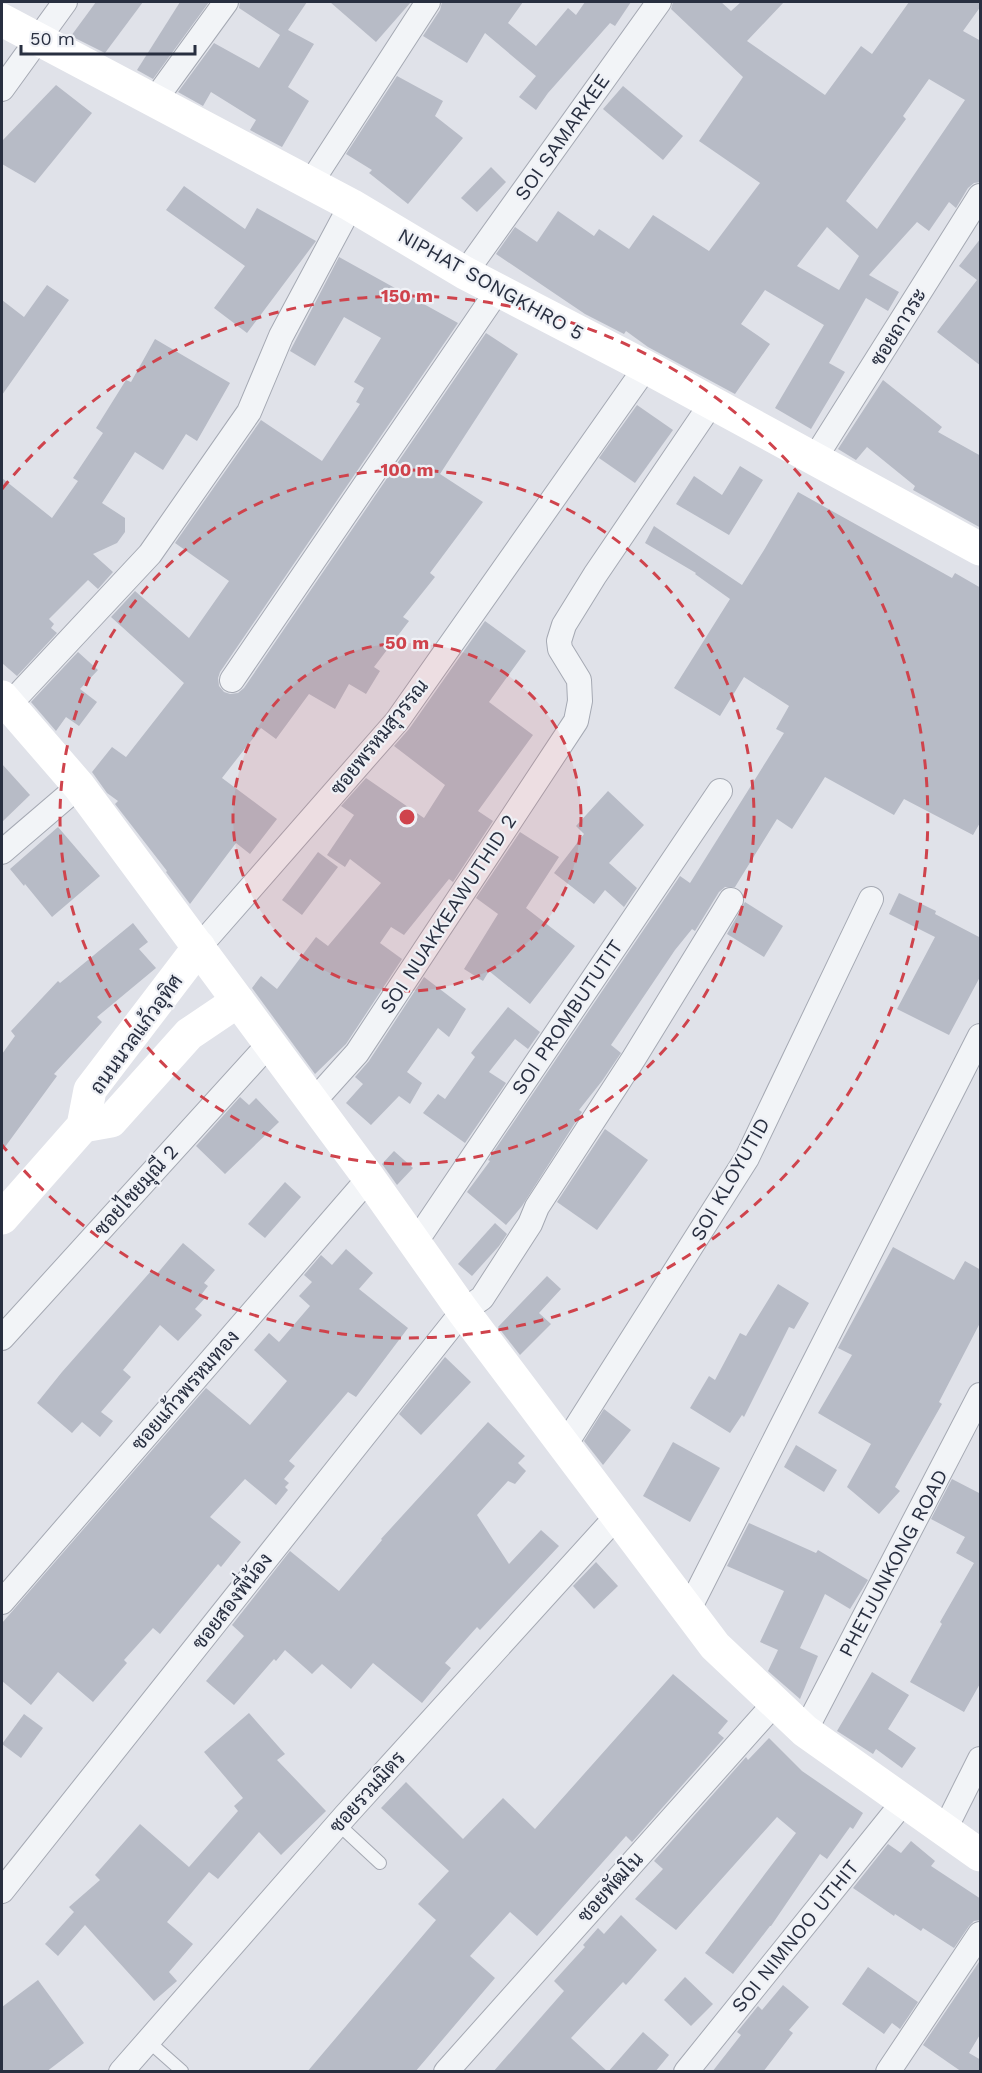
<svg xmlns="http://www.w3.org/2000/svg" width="982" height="2073" font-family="'Work Sans',Sarabun,sans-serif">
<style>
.building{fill:#b7bbc6;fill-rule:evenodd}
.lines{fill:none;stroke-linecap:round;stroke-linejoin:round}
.lane-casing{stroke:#a5a9b3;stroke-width:14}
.street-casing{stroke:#a5a9b3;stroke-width:26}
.lane{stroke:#f2f4f7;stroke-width:12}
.street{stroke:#f2f4f7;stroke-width:24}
.secondary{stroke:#fff;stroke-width:33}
.ring{fill:none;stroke:#cf434c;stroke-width:3;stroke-dasharray:10 8}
.labels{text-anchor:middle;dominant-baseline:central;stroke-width:4.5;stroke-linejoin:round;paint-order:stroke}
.street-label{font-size:20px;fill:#282f40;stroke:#eff1f6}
.centre{fill:#cf434c;stroke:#eff1f6;stroke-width:3}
.ring-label{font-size:18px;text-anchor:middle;font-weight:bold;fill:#cf434c;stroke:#eff1f6;stroke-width:4.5;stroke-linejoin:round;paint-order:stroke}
</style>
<rect width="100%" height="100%" fill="#e0e2e9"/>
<!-- building -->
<g class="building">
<polygon points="96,2 143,2 105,53 71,36"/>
<polygon points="180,2 209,2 153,79 137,70"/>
<polygon points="240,2 307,2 288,30 314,44 288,87 309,101 282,147 250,130 256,120 211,92 203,106 178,92 214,43 259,68 280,35 239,8"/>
<polygon points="330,2 411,2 376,42"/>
<polygon points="442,2 523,2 508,23 536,46 568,8 576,15 585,2 631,2 615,26 610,23 548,93 536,110 519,97 536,76 485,33 467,63 423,36 440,10"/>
<path d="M 673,2 L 721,2 L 731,11 L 741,2 L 784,2 L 747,41 L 825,95 L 861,46 L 872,54 L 909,2 L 981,2 L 981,6 L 963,31 L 981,41 L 981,182 L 974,183 L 968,188 L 956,208 L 949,202 L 929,231 L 917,222 L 869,275 L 899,292 L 888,311 L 866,298 L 829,363 L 845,372 L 811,429 L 775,408 L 824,325 L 765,290 L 741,324 L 770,344 L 735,394 L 648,347 L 626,331 L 624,334 L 585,314 L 496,254 L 515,227 L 537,242 L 558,211 L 594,236 L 599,229 L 629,249 L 653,215 L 709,251 L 760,183 L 699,141 L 743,77 L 671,9 ZM 929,79 L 965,100 L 877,229 L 846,201 L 906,119 L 903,116 ZM 827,227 L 859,256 L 839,290 L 797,266 Z"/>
<polygon points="397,76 443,101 435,116 463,138 408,204 369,173 372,170 346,154"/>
<polygon points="56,85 92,113 35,183 2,164 2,141"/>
<polygon points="623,86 683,136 663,160 603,109"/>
<polygon points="491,167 506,182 477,212 461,198"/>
<polygon points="184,186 245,229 257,208 316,241 247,333 214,308 245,266 166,210"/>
<polygon points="981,238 981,366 937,332 977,280 959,266"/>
<polygon points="339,257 458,323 220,672 218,678 219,686 224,692 230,694 238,693 244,688 486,333 518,354 440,474 483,502 430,573 435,577 403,617 409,621 374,667 380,671 366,694 349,684 335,709 309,694 276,739 261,728 222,778 277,819 250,854 236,843 190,904 166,872 167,871 115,804 118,801 107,793 92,772 112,747 126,757 184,683 111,617 135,591 189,638 229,581 175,543 261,420 322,461 360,404 356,402 364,388 354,382 381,338 344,317 315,366 290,351"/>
<polygon points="47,285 69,300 2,395 2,300 24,317"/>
<polygon points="155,339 230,383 197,441 186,434 163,470 135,452 102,503 125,518 125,532 117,543 93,554 113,572 98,589 88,580 49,619 54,624 51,628 57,633 17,676 2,663 2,478 52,518 78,481 73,478 103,433 96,428 126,380 131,382"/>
<polygon points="883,380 942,427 938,432 981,456 981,528 913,490 915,486 867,447 856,460 838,449"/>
<polygon points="637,405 673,430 635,483 599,458"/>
<polygon points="740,466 763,480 729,535 676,504 694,476 722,495"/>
<polygon points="798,492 952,578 955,573 981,588 981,821 973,835 904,799 894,815 825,777 792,829 777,819 735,887 725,887 719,892 695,931 692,929 675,950 611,1045 621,1053 602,1081 579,1110 582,1112 522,1206 506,1225 467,1192 490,1161 488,1160 680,876 690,883 784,733 776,729 789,706 744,677 720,716 674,688 730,599 695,574 696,573 645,543 654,526 742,585 764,550"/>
<polygon points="485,621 526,651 489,702 533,735 478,811 493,821 453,882 449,879 404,935 391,927 380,943 402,959 346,1044 315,1074 252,988 261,976 277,989 316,937 328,946 381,883 350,859 345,867 327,855 354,815 341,806 366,778 424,818 445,785 394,746 409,729"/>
<polygon points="78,652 98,670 80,689 97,702 79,726 66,717 56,731 31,702"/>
<polygon points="2,764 30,795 2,822"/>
<polygon points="608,791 644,825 609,863 637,888 624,907 605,890 594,904 554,873 584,834 576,826"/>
<polygon points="58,827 100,876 52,917 25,884 24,886 10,869"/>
<polygon points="520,832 559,857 526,908 575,946 530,1004 489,971 483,981 464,969 498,914 476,898"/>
<polygon points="318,852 338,867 302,915 282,900"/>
<polygon points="899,893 936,911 935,914 981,938 981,975 949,1035 897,1009 935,937 889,914"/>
<polygon points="745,902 783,926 764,957 727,934"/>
<polygon points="133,923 148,942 139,949 156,968 97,1017 102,1022 54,1074 57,1076 2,1151 2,1054 15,1036 11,1031 58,981 60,983"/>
<polygon points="424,977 466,1009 449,1037 438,1028 407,1072 422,1083 410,1104 399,1096 371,1125 346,1103 363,1084 355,1077 369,1061"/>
<polygon points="508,1007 540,1032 528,1049 515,1039 489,1072 506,1083 465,1143 423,1113 438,1094 445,1099 475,1057 471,1053"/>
<polygon points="240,1097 249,1105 256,1098 279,1122 225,1174 196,1146"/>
<polygon points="605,1129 648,1160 597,1230 557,1202"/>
<polygon points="394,1151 413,1168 397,1185 382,1164"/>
<polygon points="285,1182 301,1197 265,1238 248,1224"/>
<polygon points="495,1223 507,1234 499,1246 472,1276 458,1264"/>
<polygon points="183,1243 215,1270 204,1283 208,1286 201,1295 205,1298 195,1309 202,1315 178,1341 160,1325 123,1370 131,1377 101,1412 113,1421 100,1437 82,1422 72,1433 37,1403 62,1372 152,1270 156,1275"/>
<polygon points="893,1247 954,1280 965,1261 981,1270 981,1321 939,1402 942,1404 895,1487 900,1491 879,1514 847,1487 871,1444 818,1413 852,1355 838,1348"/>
<polygon points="346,1249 373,1273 359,1289 408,1328 356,1397 348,1392 289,1461 295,1466 284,1479 289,1483 285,1487 288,1490 276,1505 245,1479 210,1517 241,1542 221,1567 218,1564 160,1634 153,1628 124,1660 127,1663 93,1702 58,1672 31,1705 2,1681 2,1623 206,1388 250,1425 287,1381 254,1350 269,1333 279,1342 310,1306 299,1296 312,1282 304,1275 321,1255 332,1265"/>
<polygon points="547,1276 561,1289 539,1313 551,1324 520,1355 498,1327"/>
<polygon points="778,1284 809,1303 794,1329 789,1327 744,1417 742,1415 730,1433 690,1408 709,1376 715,1380 740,1333 746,1336"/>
<polygon points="445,1357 471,1382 421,1435 399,1414"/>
<polygon points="604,1409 631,1430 603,1465 584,1441"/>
<polygon points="488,1422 525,1456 518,1463 526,1471 515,1484 508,1481 477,1515 509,1564 541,1530 559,1546 480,1630 477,1627 445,1663 451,1668 422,1703 373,1663 351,1689 322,1664 312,1674 285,1650 276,1661 274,1659 234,1705 206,1681 244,1636 232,1625 290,1551 339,1591 382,1540 381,1539"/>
<polygon points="673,1442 720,1468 690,1522 643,1496"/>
<polygon points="796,1445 837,1470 824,1492 784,1467"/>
<polygon points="952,1479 981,1494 981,1682 964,1712 910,1682 942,1624 940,1622 974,1563 956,1553 965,1537 931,1519"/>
<polygon points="749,1523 816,1553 818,1550 868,1580 850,1609 825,1594 800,1648 818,1656 800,1699 768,1671 778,1650 760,1642 784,1591 727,1566"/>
<polygon points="596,1562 618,1586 594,1609 573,1586"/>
<polygon points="872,1672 909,1695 888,1729 916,1748 902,1768 876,1749 873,1754 837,1731"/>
<polygon points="673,1674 728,1721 718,1733 724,1738 632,1842 626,1836 537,1936 510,1912 470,1956 495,1978 415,2072 307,2072 436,1920 418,1904 449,1871 381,1808 406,1782 463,1839 503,1798 535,1829"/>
<polygon points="249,1713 285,1754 277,1760 326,1811 281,1855 259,1832 218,1879 209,1872 167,1922 193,1944 169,1972 177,1981 154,2001 85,1925 58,1956 45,1944 74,1912 69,1907 100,1880 95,1875 140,1824 189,1867 238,1811 234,1806 243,1798 204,1752"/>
<polygon points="24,1714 43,1728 21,1758 2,1744"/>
<polygon points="769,1738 802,1771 863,1813 853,1829 850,1827 827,1859 820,1854 771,1926 770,1926 733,1974 705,1953 796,1833 777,1817 676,1930 635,1899 663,1869 654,1861 746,1757 748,1760"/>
<polygon points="911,1841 935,1861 931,1866 981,1899 981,1920 974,1921 969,1926 954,1948 923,1928 921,1931 895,1914 894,1916 853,1888 888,1844 901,1853"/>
<polygon points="621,1915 657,1950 626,1985 623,1982 571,2038 608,2072 493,2072 564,1991 554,1981 585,1947 583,1945 598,1928 604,1934"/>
<polygon points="981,1959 981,2033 969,2053 981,2060 981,2072 962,2072 923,2045"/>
<polygon points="868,1967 918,2002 900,2029 892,2023 884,2034 842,2004"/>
<polygon points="685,1977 713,2004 691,2026 664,2000"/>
<polygon points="38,1980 84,2043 46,2072 2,2071 2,2007"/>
<polygon points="783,1985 809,2007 789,2030 793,2033 763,2072 712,2072 741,2035 737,2032 758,2006 762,2010"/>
<polygon points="643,2032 669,2055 655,2072 608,2072"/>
</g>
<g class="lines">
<defs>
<g id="lane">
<polyline points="338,1824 380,1863"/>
<polyline points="148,2041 182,2071"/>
</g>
<g id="street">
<polyline points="2,89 65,2"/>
<polyline points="154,101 226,2"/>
<polyline points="310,184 428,2"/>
<polyline points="465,273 659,2"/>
<polyline points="815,458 980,196"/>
<polyline points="232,680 498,290"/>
<polyline points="8,706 150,554 249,412 281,336 351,205"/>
<polyline points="2,852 79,786"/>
<polyline points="199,947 397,721 646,367"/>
<polyline points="313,1102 357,1053 576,721 580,701 579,680 560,649 559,641 564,625 595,575 711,404"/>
<polyline points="415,1243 720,791"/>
<polyline points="2,1338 270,1043"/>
<polyline points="565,1445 747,1158 871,899"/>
<polyline points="2,1602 369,1178"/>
<polyline points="688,1611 980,1036"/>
<polyline points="805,1731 980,1395"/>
<polyline points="945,1829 980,1759"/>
<polyline points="2,1891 463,1311 482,1298 530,1224 537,1207 634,1058 731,900"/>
<polyline points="121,2072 345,1816 617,1516"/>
<polyline points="446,2072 775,1703"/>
<polyline points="686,2072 905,1800"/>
<polyline points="888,2072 980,1934"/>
</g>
</defs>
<!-- lane casing -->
<use href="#lane" class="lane-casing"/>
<!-- street casing -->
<use href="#street" class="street-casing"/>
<!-- lane -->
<use href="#lane" class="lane"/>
<!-- street -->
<use href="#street" class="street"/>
<!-- secondary -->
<g class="secondary">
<polyline points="2,20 351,205 465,273 646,367 980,549"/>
<polyline points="2,697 79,786 369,1178 463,1311 715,1646 805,1731 980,1855"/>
<polyline points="83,1126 111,1121 189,1034 238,1001"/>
<polyline points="2,1218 83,1126 90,1090 199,947"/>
</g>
</g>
<!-- distance rings -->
<circle cx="407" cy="817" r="174" fill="#cf434c" fill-opacity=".12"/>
<g class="ring">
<circle cx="407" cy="817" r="174"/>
<circle cx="407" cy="817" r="347"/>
<path d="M2 489A521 521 0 1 1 2 1145"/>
</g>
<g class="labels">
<!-- street labels -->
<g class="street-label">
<text transform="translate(562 137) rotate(-55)">SOI SAMARKEE</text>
<text transform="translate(491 284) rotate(29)">NIPHAT SONGKHRO 5</text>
<text transform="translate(898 327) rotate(-58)">ซอยถาวระ</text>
<text transform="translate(379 737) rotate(-51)">ซอยพรหมสุวรรณ</text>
<text transform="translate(448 914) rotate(-57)">SOI NUAKKEAWUTHID 2</text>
<text transform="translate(567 1017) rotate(-56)">SOI PROMBUTUTIT</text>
<text transform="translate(136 1034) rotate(-54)">ถนนนวลแก้วอุทิศ</text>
<text transform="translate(730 1179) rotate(-60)">SOI KLOYUTID</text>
<text transform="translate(136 1190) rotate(-48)">ซอยไชยมุณี 2</text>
<text transform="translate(185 1390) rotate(-49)">ซอยแก้วพรหมทอง</text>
<text transform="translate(893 1563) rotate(-62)">PHETJUNKONG ROAD</text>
<text transform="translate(232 1601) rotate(-52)">ซอยสองพี่น้อง</text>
<text transform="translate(367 1792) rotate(-48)">ซอยรวมมิตร</text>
<text transform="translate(610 1887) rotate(-48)">ซอยพัฒโน</text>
<text transform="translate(795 1936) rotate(-51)">SOI NIMNOO UTHIT</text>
</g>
</g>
<circle cx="407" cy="817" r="9" class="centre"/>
<g class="ring-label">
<text x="407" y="302">150 m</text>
<text x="407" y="476">100 m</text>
<text x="407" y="649">50 m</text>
</g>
<!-- border -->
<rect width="982" height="2073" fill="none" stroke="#282f40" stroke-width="6"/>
<!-- scale -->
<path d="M21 45v9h174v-9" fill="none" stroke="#282f40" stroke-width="3"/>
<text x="30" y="45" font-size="18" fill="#282f40" stroke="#eff1f6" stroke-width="4.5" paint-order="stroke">50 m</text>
</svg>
